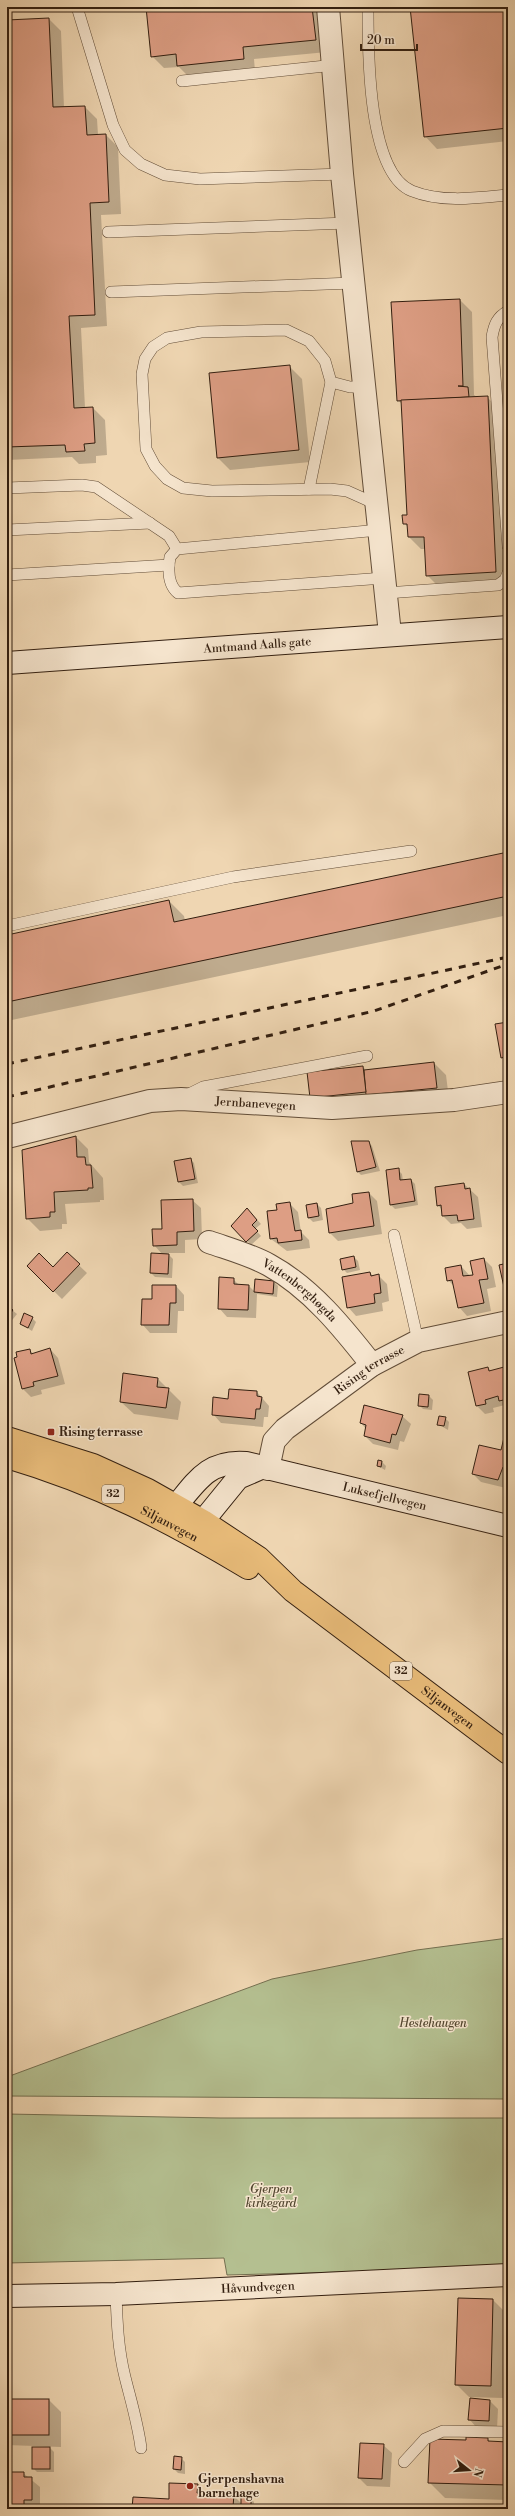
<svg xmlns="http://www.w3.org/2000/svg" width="515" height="2516" font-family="'Libre Bodoni',serif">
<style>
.green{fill:#b4bf90;stroke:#746f50}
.shadow{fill:#0003}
.building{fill:#dd9e84;stroke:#331f10}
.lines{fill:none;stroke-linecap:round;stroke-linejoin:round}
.lane-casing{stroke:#624d38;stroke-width:12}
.street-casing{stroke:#624d38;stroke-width:24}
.secondary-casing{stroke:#331f10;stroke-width:24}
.primary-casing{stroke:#331f10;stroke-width:24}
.lane{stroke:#f5e4cd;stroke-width:11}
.street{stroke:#f5e4cd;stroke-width:22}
.secondary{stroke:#f5e4cd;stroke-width:22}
.primary{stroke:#e8bb79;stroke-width:22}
.rail{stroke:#331f10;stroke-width:3;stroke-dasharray:7 7;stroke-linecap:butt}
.poi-dot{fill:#8f2418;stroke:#f5e4cd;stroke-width:1.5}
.labels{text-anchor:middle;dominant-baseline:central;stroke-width:3;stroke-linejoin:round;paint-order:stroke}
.shield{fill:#f5e4cd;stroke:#6d5a49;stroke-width:1}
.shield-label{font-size:11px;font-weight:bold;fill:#331f10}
.street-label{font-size:12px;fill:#331f10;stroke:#f5e4cd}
.poi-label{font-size:12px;font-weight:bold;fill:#331f10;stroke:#f5e4cd;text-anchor:start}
.park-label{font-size:12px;font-style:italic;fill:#534730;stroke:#f5e4cd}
</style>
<rect width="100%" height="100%" fill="#efd6b2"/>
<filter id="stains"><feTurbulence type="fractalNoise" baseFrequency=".005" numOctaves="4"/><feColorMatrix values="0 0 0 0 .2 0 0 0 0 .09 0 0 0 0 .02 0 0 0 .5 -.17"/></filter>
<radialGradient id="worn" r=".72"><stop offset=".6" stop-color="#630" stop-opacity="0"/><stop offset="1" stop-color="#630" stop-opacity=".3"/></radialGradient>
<!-- green -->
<g class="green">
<polygon points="508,1938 508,2099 7,2096 7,2077 272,1979 417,1950"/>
<polygon points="7,2114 220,2118 508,2118 508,2264 496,2268 227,2275 224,2258 7,2263"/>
</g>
<!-- shadow -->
<g class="shadow">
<polygon points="147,7 320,7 327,52 254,59 255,71 190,78 179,67 164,68 152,56"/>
<polygon points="411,7 508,7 508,141 437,149 425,136"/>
<polygon points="49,19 61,31 64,108 85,107 97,119 98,135 106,135 118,147 121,214 101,215 107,326 81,328 85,408 93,408 105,420 107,455 96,456 96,463 79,464 72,457 7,460 7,21"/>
<polygon points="460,300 472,312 474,395 478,398 487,397 499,409 508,584 439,587 427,575 426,549 421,549 409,537 409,528 404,523 408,516 403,405 398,400"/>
<polygon points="290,367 302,379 310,462 230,470 218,458 210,374"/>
<polygon points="508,853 508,915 7,1021 7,936 169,901 184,916 185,921"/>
<polygon points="508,1023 508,1064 501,1057"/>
<polygon points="434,1063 446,1075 449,1099 311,1097 363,1067 366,1070"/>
<polygon points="76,1137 88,1149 89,1162 103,1178 104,1200 100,1200 100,1202 65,1204 67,1224 62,1224 62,1229 40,1231 27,1218"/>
<polygon points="368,1142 372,1146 380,1171 361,1175 357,1171"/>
<polygon points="190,1159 194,1163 198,1183 183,1186 179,1182 175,1162"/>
<polygon points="398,1170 402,1174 403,1181 411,1180 415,1184 418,1205 395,1209 391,1205"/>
<polygon points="464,1184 478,1197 482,1227 467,1229 461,1223 451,1224 443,1216 442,1210 438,1205"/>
<polygon points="369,1193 377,1201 382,1234 338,1241 330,1233 327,1209 354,1204"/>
<polygon points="192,1200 201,1208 202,1239 185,1240 185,1253 167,1253 173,1259 172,1278 155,1277 151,1273 163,1255 154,1245 163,1230"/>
<polygon points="289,1203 298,1212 301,1232 309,1240 310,1248 287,1251 271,1239 267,1215"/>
<polygon points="317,1204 321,1208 323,1220 313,1222 309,1218 307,1205"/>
<polygon points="247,1209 261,1224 255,1229 261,1236 251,1245 233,1226"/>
<polygon points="67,1254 87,1273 62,1299 28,1266 53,1268"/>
<polygon points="354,1257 358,1261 360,1270 347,1273 343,1269"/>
<polygon points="484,1259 492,1267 496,1287 487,1289 491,1311 467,1316 459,1307 455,1287 448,1280 461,1266 470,1276 474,1275"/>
<polygon points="370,1273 373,1276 378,1275 387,1284 389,1301 382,1303 383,1311 356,1316 348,1307"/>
<polygon points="233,1279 239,1285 249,1286 255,1292 256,1280 274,1282 278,1286 277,1297 257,1294 256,1318 227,1317 219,1308"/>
<polygon points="176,1286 184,1295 184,1311 178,1311 177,1333 150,1333 142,1324"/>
<polygon points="7,1306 17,1314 9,1324 7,1322"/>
<polygon points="32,1318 36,1322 32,1331 21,1324"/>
<polygon points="50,1349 58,1358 65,1384 41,1390 42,1394 31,1397 23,1389 29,1350 34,1354"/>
<polygon points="488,1368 491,1371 503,1368 508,1373 508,1408 505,1405 493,1408 494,1412 485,1414 477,1406"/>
<polygon points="158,1379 181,1402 178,1420 134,1414 121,1402"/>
<polygon points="257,1392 269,1406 268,1417 264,1417 263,1427 221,1423 213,1414 229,1400"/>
<polygon points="429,1396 433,1400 432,1410 423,1409 419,1405"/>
<polygon points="402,1416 411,1424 404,1442 400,1441 398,1450 373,1444 365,1436 366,1429 361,1423"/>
<polygon points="445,1418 449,1422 448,1430 438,1424"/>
<polygon points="508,1431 508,1479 506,1488 481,1482 473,1474 502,1451"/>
<polygon points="382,1462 386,1466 385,1470 378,1466"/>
<polygon points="493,2300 505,2312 503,2398 469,2397 456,2384"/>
<polygon points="7,2397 10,2400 49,2400 61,2412 61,2447 7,2445"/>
<polygon points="471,2399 490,2401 498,2409 497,2429 477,2428 469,2419"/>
<polygon points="487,2439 491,2442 508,2443 508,2500 445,2498 429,2482 467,2441"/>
<polygon points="383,2445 392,2453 390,2487 367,2486 359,2478"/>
<polygon points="50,2448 54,2452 54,2472 37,2472 33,2468"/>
<polygon points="181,2458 185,2462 185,2474 178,2473 174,2469"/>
<polygon points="7,2473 23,2473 40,2487 40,2508 7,2509"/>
<polygon points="197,2485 207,2494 233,2495 242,2504 250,2498 254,2502 254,2509 133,2509 170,2500"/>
</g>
<!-- building -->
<g class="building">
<polygon points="146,7 312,7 316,40 243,47 244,59 177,66 176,54 151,57"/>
<polygon points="410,7 508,7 508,128 424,137"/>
<polygon points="49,18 53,107 85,106 87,135 106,134 109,202 90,203 95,315 69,316 74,408 93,407 95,443 84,444 85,451 66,452 65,445 7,447 7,20"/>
<polygon points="508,278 508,299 506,299 504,279"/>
<polygon points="460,299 463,386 458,386 468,387 469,397 397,401 391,302"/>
<polygon points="290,365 299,450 217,458 209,373"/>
<polygon points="488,396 496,572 426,576 424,537 408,537 407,524 403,524 402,515 407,515 401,400"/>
<polygon points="508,852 508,896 7,1002 7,935 169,900 174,922"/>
<polygon points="508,1022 508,1056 501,1058 495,1024"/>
<polygon points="434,1062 437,1088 366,1095 364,1070"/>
<polygon points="363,1066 366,1092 310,1098 307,1072"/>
<polygon points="76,1136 77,1157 85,1157 86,1165 91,1165 93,1188 88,1188 88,1190 54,1192 55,1212 50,1212 50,1217 26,1219 22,1150"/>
<polygon points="351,1141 369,1141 376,1167 357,1172"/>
<polygon points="191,1158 195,1179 178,1182 174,1161"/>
<polygon points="399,1168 400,1180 411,1179 415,1201 390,1205 386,1170"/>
<polygon points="464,1183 465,1189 470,1188 474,1219 458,1221 457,1215 442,1216 441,1205 437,1206 435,1187"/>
<polygon points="369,1192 374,1226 329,1233 326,1209 353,1203 352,1194"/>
<polygon points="193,1199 194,1231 177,1232 177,1245 153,1246 152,1229 162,1229 161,1200"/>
<polygon points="290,1202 295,1231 301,1230 302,1240 278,1243 277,1238 270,1239 267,1211 277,1210 276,1204"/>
<polygon points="317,1203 319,1216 308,1218 306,1205"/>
<polygon points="247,1208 257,1220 252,1225 258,1231 246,1242 231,1226"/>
<polygon points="67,1252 80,1264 53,1292 27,1266 39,1253 53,1267"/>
<polygon points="151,1253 169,1254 168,1274 150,1273"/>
<polygon points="354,1256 356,1267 342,1270 340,1259"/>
<polygon points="484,1258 488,1279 479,1280 484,1303 458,1308 452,1280 447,1281 445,1268 461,1265 463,1276 473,1275 470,1261"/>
<polygon points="508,1263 508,1286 504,1287 499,1265"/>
<polygon points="370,1272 371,1276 379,1274 381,1293 374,1294 375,1303 347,1308 342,1277"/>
<polygon points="219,1277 234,1278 234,1284 249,1285 248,1310 218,1309"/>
<polygon points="255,1279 274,1281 273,1294 254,1292"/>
<polygon points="152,1285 176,1285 176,1303 170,1303 169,1325 141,1325 142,1299 152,1299"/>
<polygon points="7,1305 13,1310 7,1318"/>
<polygon points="24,1313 33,1317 28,1328 20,1324"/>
<polygon points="50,1348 58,1376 33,1382 34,1386 22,1389 14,1358 17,1357 16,1352 30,1349 31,1354"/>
<polygon points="488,1367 489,1371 504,1367 508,1385 508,1399 499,1401 498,1396 485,1400 486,1404 476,1406 468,1372"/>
<polygon points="123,1373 158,1378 157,1387 169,1388 166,1408 120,1402"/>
<polygon points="229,1389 257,1391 257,1396 262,1397 260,1409 256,1409 255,1419 212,1415 213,1397 228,1399"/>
<polygon points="419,1394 429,1395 428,1407 418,1406"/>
<polygon points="364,1405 403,1415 396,1435 392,1434 390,1443 364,1436 366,1425 360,1423"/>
<polygon points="439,1416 446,1417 444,1426 437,1425"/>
<polygon points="506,1429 508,1430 508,1468 503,1467 498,1480 472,1474 479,1445 501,1450"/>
<polygon points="378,1460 382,1461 381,1467 377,1466"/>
<polygon points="458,2298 493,2299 491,2386 455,2385"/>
<polygon points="470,2398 490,2400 489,2421 468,2420"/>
<rect x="7" y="2399" width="42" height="36"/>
<polygon points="466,2437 488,2438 488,2441 508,2442 508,2485 428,2483 430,2439 466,2440"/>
<polygon points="360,2443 384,2444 382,2479 358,2478"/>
<rect x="32" y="2447" width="18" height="22"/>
<polygon points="174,2456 182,2457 181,2470 173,2469"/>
<polygon points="7,2472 24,2472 24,2477 32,2477 32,2500 24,2500 24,2508 7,2508"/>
<polygon points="169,2483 198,2484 197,2493 234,2494 233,2507 241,2509 132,2509 133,2497 169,2499"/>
<rect x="241" y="2497" width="10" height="12"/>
</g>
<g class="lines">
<defs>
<g id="lane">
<polyline points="77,7 113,125 125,150 141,164 165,175 200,179 342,174"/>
<path d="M 368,7 C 368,49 367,173 412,191 C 442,203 477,198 508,195"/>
<polyline points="182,81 335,65"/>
<polyline points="108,232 347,223"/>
<polyline points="111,292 353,283"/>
<path d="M 508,311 C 497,317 494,325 492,337 L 508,546"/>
<polyline points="364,387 350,387 331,382 325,361 309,341 286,330 201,332 167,338 153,347 145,359 142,374 146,449 155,466 167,479 183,488 212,491 330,489 347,491 376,504"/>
<polyline points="7,488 82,485 96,487 169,536 177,549"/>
<polyline points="309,489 331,382"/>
<polyline points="7,530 150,523"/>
<path d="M 379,530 L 177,549 L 170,557 C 168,569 167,584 178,593 L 384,578"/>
<polyline points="7,575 169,565"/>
<polyline points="386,593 498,585 505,580 508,573"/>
<polyline points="7,926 233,877 411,851"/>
<polyline points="187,1095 203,1087 367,1056"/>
<polyline points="394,1235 418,1341"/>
<path d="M 116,2294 C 117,2322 118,2349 125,2377 C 131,2401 138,2424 141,2448"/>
<polyline points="404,2462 425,2439 443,2431 508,2432"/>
</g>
<g id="street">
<polyline points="328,7 342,174 390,634"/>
<path id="s1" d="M 7,1137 L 150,1101 L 181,1099 L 332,1108 L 454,1100 L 508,1092"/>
<path id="s2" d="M 209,1242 C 229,1249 251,1255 269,1265 C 311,1288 343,1328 372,1365"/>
<path id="s3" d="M 268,1469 L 274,1441 L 285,1429 L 372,1365 L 418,1341 L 508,1322"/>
</g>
<g id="secondary">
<path id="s4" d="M 7,663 L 508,627"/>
<path id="s5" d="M 261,1468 L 238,1478 L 203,1521 L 181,1528 L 177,1505 C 198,1479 210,1460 246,1463 L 508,1526"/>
<path id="s6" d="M 7,2296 L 116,2294 L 508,2275"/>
</g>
<g id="primary">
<path id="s7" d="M 7,1438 L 93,1465 L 148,1490 L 203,1521 L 259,1558 L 293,1591 L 508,1753"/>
<path id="s8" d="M 7,1457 C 98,1484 168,1520 248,1568"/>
</g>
</defs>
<!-- lane casing -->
<use href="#lane" class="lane-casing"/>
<!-- street casing -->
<use href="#street" class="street-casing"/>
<!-- secondary casing -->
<use href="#secondary" class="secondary-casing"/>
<!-- primary casing -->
<use href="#primary" class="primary-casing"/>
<!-- lane -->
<use href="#lane" class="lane"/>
<!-- street -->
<use href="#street" class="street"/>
<!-- secondary -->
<use href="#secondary" class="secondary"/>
<!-- primary -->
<use href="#primary" class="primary"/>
<!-- rail -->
<g class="rail">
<polyline points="7,1064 508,957"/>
<polyline points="7,1097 374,1011 508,964"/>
</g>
</g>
<!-- markers -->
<g class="poi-dot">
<rect x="47" y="1428" width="8" height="8" rx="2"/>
<circle cx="190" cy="2486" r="4"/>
</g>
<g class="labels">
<!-- shield labels -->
<g class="shield">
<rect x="102" y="1485" width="22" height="18" rx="3"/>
<rect x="390" y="1662" width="22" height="18" rx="3"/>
</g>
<g class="shield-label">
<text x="113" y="1494">32</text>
<text x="401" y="1671">32</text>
</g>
<!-- street labels -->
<g class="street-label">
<text stroke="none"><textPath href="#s4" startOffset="251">Amtmand Aalls gate</textPath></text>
<text stroke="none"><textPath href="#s1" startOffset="253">Jernbanevegen</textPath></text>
<text stroke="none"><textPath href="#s2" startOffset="104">Vattenberghøgda</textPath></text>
<text stroke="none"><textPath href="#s3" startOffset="148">Rising terrasse</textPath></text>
<text stroke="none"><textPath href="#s5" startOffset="355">Luksefjellvegen</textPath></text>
<text stroke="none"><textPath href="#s8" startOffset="176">Siljanvegen</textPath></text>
<text stroke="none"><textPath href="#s7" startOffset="522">Siljanvegen</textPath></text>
<text stroke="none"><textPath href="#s6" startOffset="251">Håvundvegen</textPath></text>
</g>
<!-- poi labels -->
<g class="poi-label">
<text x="59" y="1432">Rising terrasse</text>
<text x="198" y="2479">Gjerpenshavna<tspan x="198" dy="14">barnehage</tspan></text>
</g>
<!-- park labels -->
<g class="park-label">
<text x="433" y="2023">Hestehaugen</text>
<text x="271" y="2189">Gjerpen<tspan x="271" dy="14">kirkegård</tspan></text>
</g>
</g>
<!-- margin -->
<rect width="515" height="2516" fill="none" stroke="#efd6b2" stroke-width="24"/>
<rect x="8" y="8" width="499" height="2500" fill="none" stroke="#331f10" stroke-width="2"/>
<rect x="12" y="12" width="491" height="2492" fill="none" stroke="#331f10"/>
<!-- north arrow -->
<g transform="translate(469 2470) rotate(107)" stroke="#f5e4cd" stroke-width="3" paint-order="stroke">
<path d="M0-3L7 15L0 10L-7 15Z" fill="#331f10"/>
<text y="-6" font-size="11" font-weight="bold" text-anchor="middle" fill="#331f10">N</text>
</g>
<!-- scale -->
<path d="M361 44v6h56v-6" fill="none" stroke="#331f10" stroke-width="2"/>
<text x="367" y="44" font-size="12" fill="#331f10" stroke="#f5e4cd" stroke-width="3" paint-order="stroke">20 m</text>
<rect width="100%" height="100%" filter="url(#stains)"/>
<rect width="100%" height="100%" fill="url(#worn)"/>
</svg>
